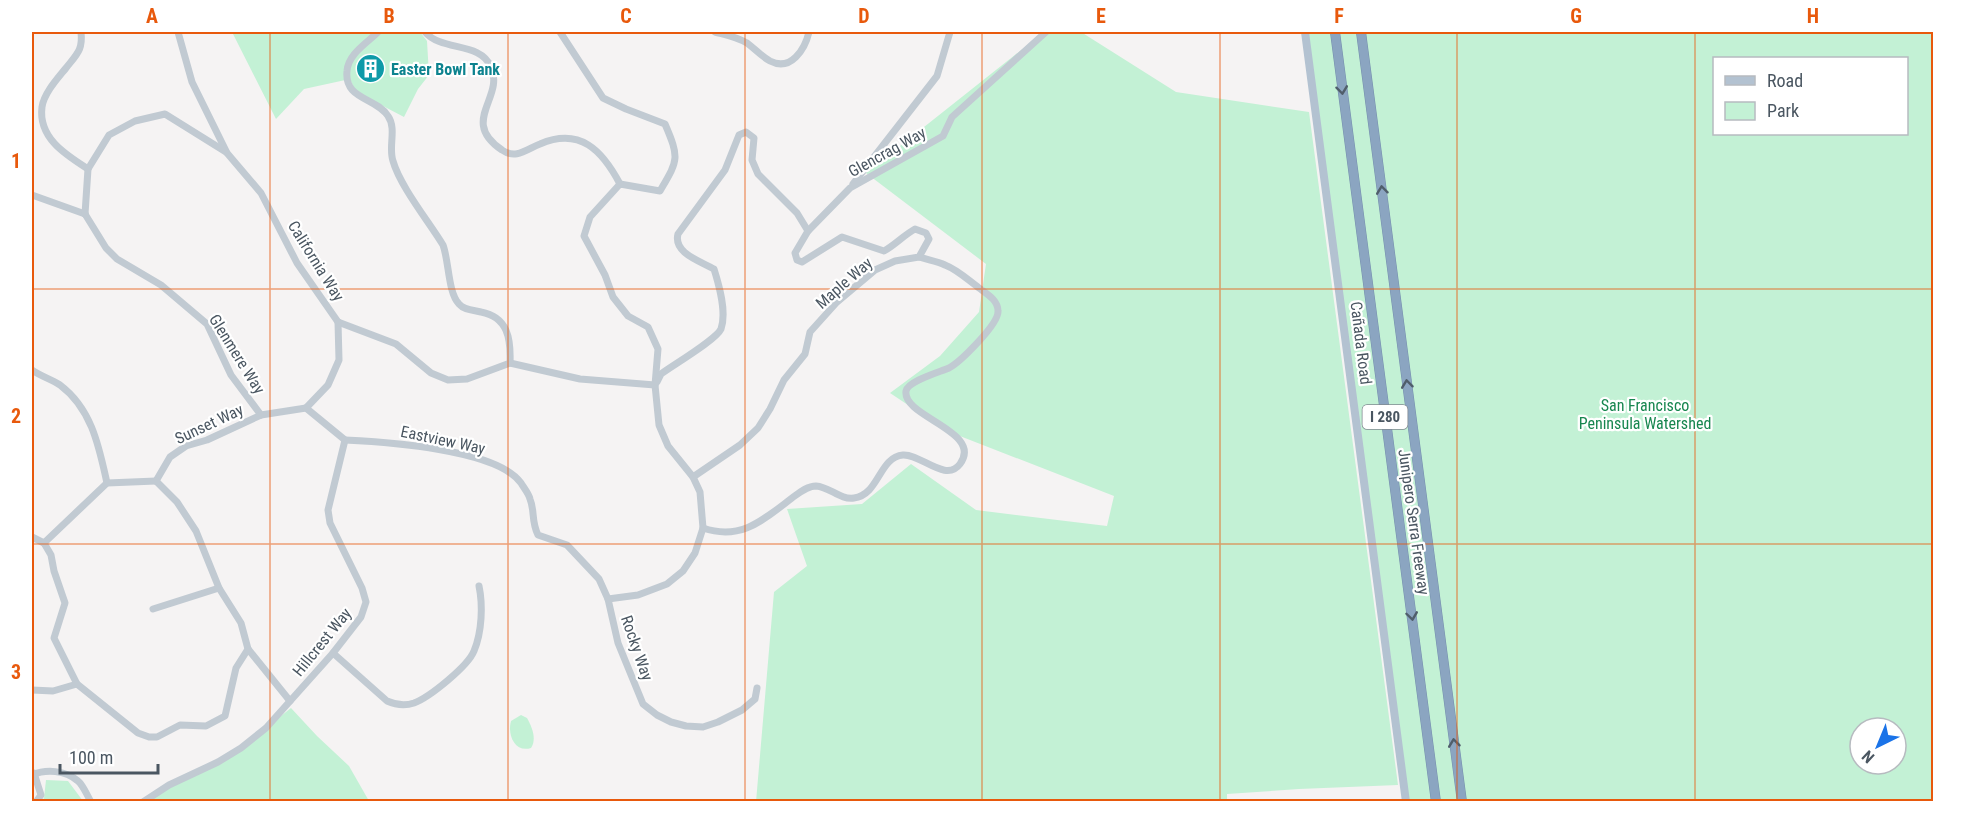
<svg xmlns="http://www.w3.org/2000/svg" width="1965" height="833" font-family="'Roboto Condensed',sans-serif">
<style>
.green{fill:#c3f1d5;fill-rule:evenodd}
.lines{fill:none;stroke-linecap:round;stroke-linejoin:round}
.highway-casing{stroke:#7690ad;stroke-width:10}
.minor{stroke:#c1cad2;stroke-width:7}
.major{stroke:#b3c2d1;stroke-width:8}
.highway{stroke:#8ba5c1;stroke-width:9}
.oneway{stroke:#505e6b}
.grid{fill:none;stroke:#e8590c;stroke-width:1.5;stroke-opacity:0.55}
.labels{text-anchor:middle;dominant-baseline:central;stroke-width:4.5;stroke-linejoin:round;paint-order:stroke}
.shield{fill:#fff;stroke:#808990;stroke-width:1.5}
.shield-label{font-size:15px;font-weight:bold;fill:#4a5661}
.culture-label{font-size:16px;font-weight:bold;fill:#0d838f;stroke:#fff;text-anchor:start}
.street-label{font-size:16px;fill:#4a5661;stroke:#fff}
.park-label{font-size:16px;fill:#17864f;stroke:#fff}
.neatline{fill:none;stroke:#e8590c;stroke-width:2}
.grid-label{font-size:20px;text-anchor:middle;font-weight:bold;fill:#e8590c}
</style>
<rect width="100%" height="100%" fill="#f5f3f3"/>
<!-- green -->
<g class="green">
<polygon points="232,32 420,32 427,41 429,75 418,89 404,117 362,95 354,88 350,79 304,89 276,119"/>
<polygon points="1044,32 1081,32 1176,92 1309,112 1398,785 1299,789 1227,794 1227,801 1310,799 1310,802 756,802 774,592 807,566 787,509 862,504 911,464 976,510 1107,526 1114,496 947,431 890,393 940,356 979,312 986,264 866,173"/>
<path d="M 1305,32 L 1933,32 L 1933,801 L 1406,801 ZM 1714,58 L 1906,58 L 1906,134 L 1714,134 ZM 1860,728 L 1896,728 L 1896,764 L 1860,764 Z"/>
<polygon points="291,708 317,736 349,766 369,801 143,802 251,740"/>
<path d="M 521,715 L 527,718 C 532,727 537,739 531,748 C 515,753 507,735 511,721 Z"/>
<polygon points="46,780 68,781 83,801 42,801 44,798"/>
</g>
<g class="lines">
<defs>
<g id="highway">
<polyline points="1335,32 1436,802"/>
<polyline points="1361,32 1462,802"/>
</g>
</defs>
<!-- highway casing -->
<use href="#highway" class="highway-casing"/>
<!-- minor -->
<g class="minor">
<path d="M 81,32 C 83,50 77,54 66,68 C 58,78 44,93 42,107 C 38,138 66,155 88,169"/>
<path d="M 178,32 L 192,82 L 227,153 L 261,193 L 297,263 L 338,322 L 396,344 L 431,373 L 448,380 L 467,379 L 510,363 C 511,339 508,317 481,312 C 473,310 464,310 459,304 C 448,293 449,261 443,245 C 429,222 400,186 393,161 C 388,147 397,129 388,116 C 376,97 344,100 347,71 C 348,54 367,43 378,32"/>
<path d="M 425,32 C 442,52 480,41 491,67 C 505,98 459,121 502,150 C 516,160 527,149 540,144 C 580,127 602,150 620,184"/>
<path d="M 560,32 L 603,98 L 626,109 L 665,124 C 680,159 678,160 660,191 L 620,184 L 590,217 L 584,236 L 605,275 L 613,297 L 628,316 L 648,327 L 658,349 L 655,385 L 659,425 L 668,446 L 693,477 L 700,492 L 703,528 L 695,553 L 683,571 L 667,584 L 638,595 L 608,599"/>
<path d="M 715,32 C 726,35 737,37 747,43 C 755,49 761,56 770,61 C 791,72 805,49 809,32"/>
<polyline points="853,184 937,76 950,32"/>
<polyline points="32,195 85,214"/>
<polyline points="85,214 106,248 117,259 161,285 207,324 231,375 261,415"/>
<polyline points="85,214 88,169 109,135 135,121 165,114 226,152"/>
<polyline points="510,363 580,379 655,385"/>
<path d="M 32,370 C 40,376 51,379 60,385 C 92,409 99,447 107,483"/>
<path d="M 657,382 L 661,374 C 673,365 716,340 721,329 C 727,312 719,285 714,269 C 700,261 673,253 678,234 L 725,170 L 739,135 L 746,132 L 754,138 L 752,160 L 758,174 L 797,213 L 808,231"/>
<path d="M 345,440 C 385,442 497,449 521,483 C 524,488 529,494 530,499 C 535,511 531,521 538,535 L 567,545 L 599,579 L 608,599 L 618,643 L 643,704 L 657,715 L 671,722 L 686,726 L 703,727 L 718,722 L 742,710 L 755,699 L 757,688"/>
<path d="M 693,477 L 740,445 L 758,428 L 770,409 L 784,380 L 805,354 L 810,332 L 837,302 L 875,270 L 895,261 L 919,257 L 929,239 L 926,233 L 915,229 C 904,235 895,245 884,251 L 842,237 L 802,262 L 797,260 L 795,253 L 808,231 L 850,188 L 943,136 L 952,117 L 1046,32"/>
<polyline points="156,481 170,457 186,446 207,440 261,415 306,408 328,385 339,360 338,322"/>
<polyline points="156,481 177,502 196,531 219,588 241,623 248,649 290,701"/>
<path d="M 703,528 C 741,541 763,520 792,498 C 799,493 807,486 816,486 C 830,487 840,500 854,498 C 879,495 879,457 903,455 C 921,454 946,483 960,464 C 984,431 902,417 906,391 C 908,381 940,372 949,368 C 960,362 999,324 998,311 C 998,300 987,294 979,288 C 968,280 958,270 945,265 C 937,261 928,260 919,257"/>
<polyline points="32,537 44,543 51,555 54,571 65,603 54,638 77,684 138,733 149,737 157,737 180,725 206,726 225,716 236,668 248,649"/>
<polyline points="44,543 107,483 156,481"/>
<polyline points="153,609 219,588"/>
<path d="M 333,653 L 387,701 C 396,705 405,706 414,703 C 430,697 468,666 474,651 C 482,632 483,605 479,586"/>
<polyline points="32,690 53,691 77,684"/>
<polyline points="34,773 41,795 36,802"/>
<path d="M 32,775 C 46,769 65,770 78,781 C 83,785 87,795 91,802"/>
<polyline points="143,802 169,785 218,762 241,748 266,728 333,653 361,617 366,602 362,588 330,523 328,510 345,440 306,408"/>
</g>
<!-- major -->
<polyline class="major" points="1305,32 1406,802"/>
<!-- highway -->
<use href="#highway" class="highway"/>
</g>
<!-- one-way arrows -->
<defs><path id="oneway-chevron" d="M-2-3.5L2.5 0L-2 3.5" fill="none" stroke-width="1.6" stroke-linecap="round" stroke-linejoin="round" transform="scale(1.5)"/></defs>
<g class="oneway">
<use href="#oneway-chevron" transform="translate(1342 90) rotate(83)"/>
<use href="#oneway-chevron" transform="translate(1382 190) rotate(-97)"/>
<use href="#oneway-chevron" transform="translate(1407 384) rotate(-97)"/>
<use href="#oneway-chevron" transform="translate(1412 616) rotate(82)"/>
<use href="#oneway-chevron" transform="translate(1454 743) rotate(-97)"/>
</g>
<!-- grid -->
<path class="grid" d="M 270,32 L 270,802M 508,32 L 508,802M 745,32 L 745,802M 982,32 L 982,802M 1220,32 L 1220,802M 1457,32 L 1457,802M 1695,32 L 1695,802M 32,289 L 1934,289M 32,544 L 1934,544"/>
<!-- icons -->
<defs>
<symbol id="building-disc" viewBox="-11 -11 22 22"><circle r="9.5" fill="#0f9aa8" stroke="#fff"/><path d="M-4-6H4V6H1V3H-1V6H-4ZM-2.5-4.3h1.7v1.8h-1.7ZM.8-4.3h1.7v1.8H.8ZM-2.5-1h1.7V.8h-1.7ZM.8-1h1.7V.8H.8Z" fill="#fff"/></symbol>
</defs>
<g fill-rule="evenodd">
<use href="#building-disc" x="354" y="52" width="33" height="33"/>
</g>
<g class="labels">
<!-- shield labels -->
<rect class="shield" x="1362.5" y="405" width="45" height="24" rx="4.5"/>
<g class="shield-label">
<text x="1385" y="417">I 280</text>
</g>
<!-- culture labels -->
<g class="culture-label">
<text x="391" y="69">Easter Bowl Tank</text>
</g>
<!-- street labels -->
<g class="street-label">
<text transform="translate(887 152) rotate(-29)">Glencrag Way</text>
<text transform="translate(316 261) rotate(58)">California Way</text>
<text transform="translate(844 283) rotate(-41)">Maple Way</text>
<text transform="translate(1361 343) rotate(83)">Cañada Road</text>
<text transform="translate(237 354) rotate(58)">Glenmere Way</text>
<text transform="translate(209 424) rotate(-25)">Sunset Way</text>
<text transform="translate(443 440) rotate(12)">Eastview Way</text>
<text transform="translate(1414 522) rotate(82)">Junipero Serra Freeway</text>
<text transform="translate(322 642) rotate(-51)">Hillcrest Way</text>
<text transform="translate(637 648) rotate(71)">Rocky Way</text>
</g>
<!-- park labels -->
<g class="park-label">
<text x="1645" y="405">San Francisco<tspan x="1645" dy="18">Peninsula Watershed</tspan></text>
</g>
</g>
<!-- border -->
<rect width="1965" height="833" fill="none" stroke="#ffffff" stroke-width="66"/>
<!-- legend -->
<rect x="1713" y="57" width="195" height="78" fill="#ffffff" stroke="#b7bbc0" stroke-width="1.5"/>
<rect x="1725" y="76" width="30" height="9" fill="#b3c2d1" stroke="#b7bbc0" stroke-width="1.5"/>
<text x="1767" y="87" font-size="18" fill="#4a5661">Road</text>
<rect x="1725" y="102" width="30" height="18" fill="#c3f1d5" stroke="#b7bbc0" stroke-width="1.5"/>
<text x="1767" y="117" font-size="18" fill="#4a5661">Park</text>
<!-- north arrow -->
<g transform="translate(1878 746) rotate(223)"><circle r="28" fill="#ffffff" stroke="#b7bbc0" stroke-width="1.5"/>
<path d="M0-4.5L10 22L0 15L-10 22Z" fill="#1a73e8"/>
<text y="-9" font-size="16" font-weight="bold" text-anchor="middle" fill="#4a5661">N</text>
</g>
<!-- scale -->
<path d="M60 764v9h98v-9" fill="none" stroke="#4a5661" stroke-width="3"/>
<text x="69" y="764" font-size="18" fill="#4a5661" stroke="#ffffff" stroke-width="4.5" paint-order="stroke">100 m</text>
<rect x="33" y="33" width="1899" height="767" class="neatline"/>
<g class="grid-label">
<text x="152" y="23">A</text>
<text x="389" y="23">B</text>
<text x="626" y="23">C</text>
<text x="864" y="23">D</text>
<text x="1101" y="23">E</text>
<text x="1339" y="23">F</text>
<text x="1576" y="23">G</text>
<text x="1813" y="23">H</text>
<text x="16" y="168">1</text>
<text x="16" y="423">2</text>
<text x="16" y="679">3</text>
</g>
</svg>
